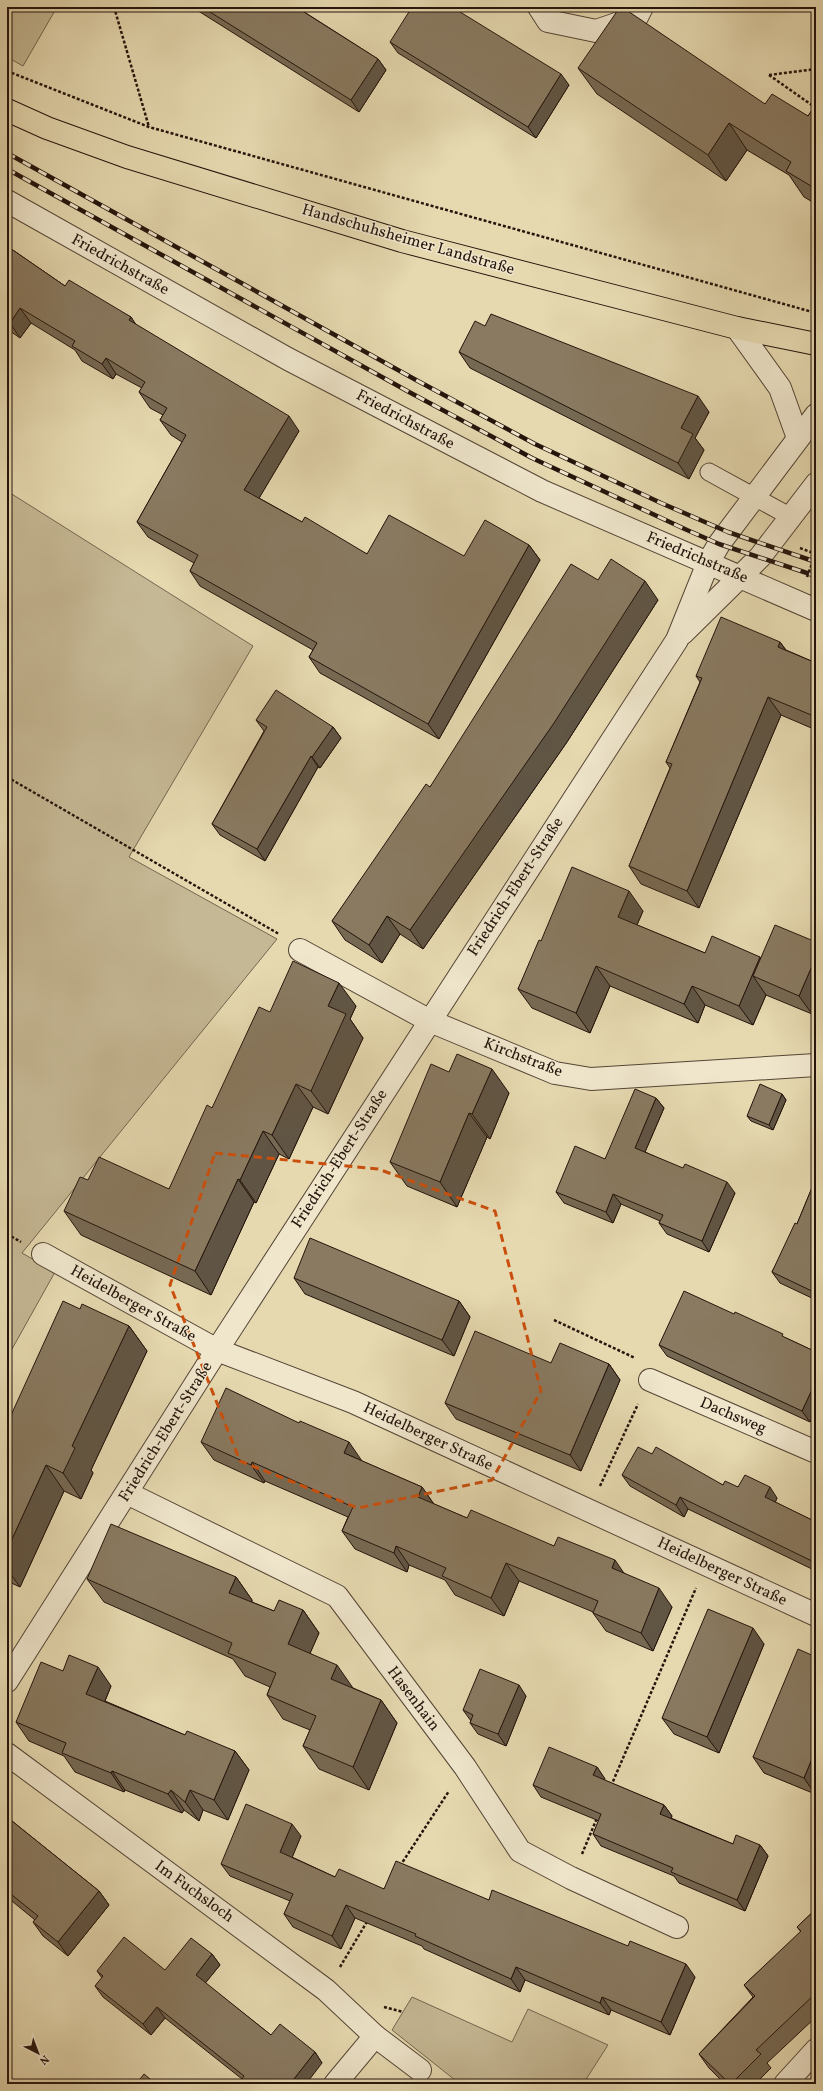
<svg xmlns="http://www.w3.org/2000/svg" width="823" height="2091" font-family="Vollkorn,serif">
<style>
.green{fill:#c5b894;stroke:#746650}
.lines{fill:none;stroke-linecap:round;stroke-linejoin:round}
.service-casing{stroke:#544535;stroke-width:19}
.minor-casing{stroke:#544535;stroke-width:24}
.primary-casing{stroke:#24140c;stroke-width:24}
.path{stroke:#24140c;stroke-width:2.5;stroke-dasharray:3 2;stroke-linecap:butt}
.service{stroke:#efe6cc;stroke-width:17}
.minor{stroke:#efe6cc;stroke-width:22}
.primary{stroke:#e6d9b0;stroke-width:22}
.rail-casing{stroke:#24140c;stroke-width:4.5}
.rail{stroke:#efe6cc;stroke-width:3;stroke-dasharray:9;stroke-linecap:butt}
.wall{fill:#766953;stroke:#24140c}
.shaded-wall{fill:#605544;stroke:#24140c}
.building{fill:#897a61;stroke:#24140c}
.marked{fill:none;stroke:#cb4f0c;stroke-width:3;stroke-dasharray:8 5;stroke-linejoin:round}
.labels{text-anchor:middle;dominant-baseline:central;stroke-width:3;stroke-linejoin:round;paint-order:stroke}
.street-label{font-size:16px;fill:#24140c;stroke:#efe6cc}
</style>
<rect width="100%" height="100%" fill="#e6d9b0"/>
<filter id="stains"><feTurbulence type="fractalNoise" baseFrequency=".005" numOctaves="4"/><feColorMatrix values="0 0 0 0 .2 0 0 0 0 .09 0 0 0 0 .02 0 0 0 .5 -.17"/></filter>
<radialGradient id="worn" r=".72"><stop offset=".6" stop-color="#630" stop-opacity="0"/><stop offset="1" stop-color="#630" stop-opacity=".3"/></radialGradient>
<!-- green -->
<g class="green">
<polygon points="7,7 57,7 23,66 7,57"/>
<polygon points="7,491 253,646 129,857 277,939 22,1253 55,1272 7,1358"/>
<polygon points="412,1997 512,2042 528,2009 608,2045 583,2084 460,2084 392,2030"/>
</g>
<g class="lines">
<defs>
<polyline id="service" points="709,472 791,517"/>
<g id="minor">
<polyline points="539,7 548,21 596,31 637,17 642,7"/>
<polyline points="7,201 288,359 542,491 816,610"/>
<polyline points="737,328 780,388 798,438"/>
<polyline points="683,633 760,557 816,484"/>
<polyline points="300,950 430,1021 555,1073 591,1079 816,1065"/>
<polyline points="43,1254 217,1350 353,1402 816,1615"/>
<polyline points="650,1380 816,1452"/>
<polyline points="127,1493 337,1596 465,1767 520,1851 571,1878 677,1927"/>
<polyline points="7,1681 217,1350 677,640 708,563 719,544 816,415"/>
<polyline points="7,1754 326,1990 375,2036 420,2070"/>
<polyline points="335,2084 375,2036"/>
<polyline points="785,2084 816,2050"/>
</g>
<polyline id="primary" points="7,110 47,128 127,157 402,241 737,328 816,344"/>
</defs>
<!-- service casing -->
<use href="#service" class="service-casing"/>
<!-- minor casing -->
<use href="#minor" class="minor-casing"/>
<!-- primary casing -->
<use href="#primary" class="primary-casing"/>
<!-- path -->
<g class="path">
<polyline points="114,7 149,127"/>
<polyline points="7,71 149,127 816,313"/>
<polyline points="769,75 816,108"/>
<polyline points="769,75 816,69"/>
<polyline points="800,548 816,554"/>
<polyline points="807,577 816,553"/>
<polyline points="7,777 279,934"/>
<polyline points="7,1234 21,1242"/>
<polyline points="554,1320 635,1358"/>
<polyline points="600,1486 638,1404"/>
<polyline points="611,1786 696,1588"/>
<polyline points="582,1854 597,1818"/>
<polyline points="400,1866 449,1791"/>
<polyline points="340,1967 368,1920"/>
<polyline points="384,2007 403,2012"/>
</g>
<!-- service -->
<use href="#service" class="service"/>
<!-- minor -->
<use href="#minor" class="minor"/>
<!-- primary -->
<use href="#primary" class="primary"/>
<defs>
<g id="rail">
<polyline points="7,153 416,380 535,444 661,503 728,532 816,562"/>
<polyline points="7,169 409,392 532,458 687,530 719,544 816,576"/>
</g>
</defs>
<!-- rail casing -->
<use href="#rail" class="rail-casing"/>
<!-- rail -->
<use href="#rail" class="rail"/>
</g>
<!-- wall -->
<g class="wall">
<polygon points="192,7 299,7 298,8 378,59 386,70 359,112"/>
<polygon points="390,42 569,85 536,138 398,53"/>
<polygon points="578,68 765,104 808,116 816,105 816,204 804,197 789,175 747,150 726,181 597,94"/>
<polygon points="7,246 65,286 131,317 135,324 299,431 259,498 302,522 367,554 464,556 529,545 540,560 439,739 320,673 309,657 313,650 200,586 190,571 194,563 148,537 137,522 182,442 171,435 160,420 163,415 150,408 139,392 142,388 116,374 113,379 82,361 75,350 31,323 20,338 7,329"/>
<polygon points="459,352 709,412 695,438 704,450 689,479 470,368"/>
<polygon points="598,580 658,600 567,742 423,949 400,934 382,963 345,940 332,921 430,787"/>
<polygon points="780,642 786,650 816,663 816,730 781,715 699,908 641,884 629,866 670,768 666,762 700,682 696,676"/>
<polygon points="256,720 333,727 341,738 320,768 318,767 265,861 220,835 212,824 264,731"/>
<polygon points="643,911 637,925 705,953 760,957 761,958 816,942 816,1006 812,1014 766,995 753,1025 705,1005 698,1023 610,986 590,1033 532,1008 518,989 541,941"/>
<polygon points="356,1006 350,1019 363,1038 328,1114 313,1107 289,1159 279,1154 256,1203 254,1202 211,1295 81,1235 64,1211 169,1189 212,1108 270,1012"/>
<polygon points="449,1072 509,1093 490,1139 487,1137 457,1207 407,1186 390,1162"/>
<polygon points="782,1094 786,1100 773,1130 751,1121 747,1116"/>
<polygon points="656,1098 664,1108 645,1152 735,1193 709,1252 667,1234 659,1223 660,1221 621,1204 613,1223 564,1203 556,1192 605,1159"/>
<polygon points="816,1178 816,1300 780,1283 772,1272 797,1224"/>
<polygon points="294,1278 459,1301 470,1317 454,1356 305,1294"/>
<polygon points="80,1309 129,1326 147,1351 91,1470 93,1473 81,1499 64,1491 20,1587 7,1581 7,1424"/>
<polygon points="786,1338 816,1352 816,1409 810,1422 667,1356 659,1345"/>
<polygon points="551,1363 609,1364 620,1380 581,1471 456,1419 445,1403"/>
<polygon points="201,1442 362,1461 422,1487 434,1504 467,1518 554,1546 624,1573 672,1607 653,1651 606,1631 593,1613 593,1612 519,1581 504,1616 455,1595 445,1580 409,1565 407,1572 355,1549 342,1531 348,1517 265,1481 264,1483 214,1460"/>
<polygon points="652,1454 723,1485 738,1487 777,1498 775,1502 816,1522 816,1571 688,1509 684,1517 630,1486 622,1475"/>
<polygon points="236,1577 252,1600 252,1602 274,1611 303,1610 319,1633 310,1653 353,1688 381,1700 397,1723 369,1790 319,1769 303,1746 310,1730 283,1719 267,1695 270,1687 245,1676 233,1659 104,1602 87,1579"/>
<polygon points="764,1644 719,1753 674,1734 662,1718"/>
<polygon points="816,1657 815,1794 764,1773 753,1757"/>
<polygon points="63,1671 111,1686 105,1701 185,1735 235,1751 249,1770 228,1820 203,1810 199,1821 184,1810 182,1813 125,1790 124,1792 75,1772 64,1756 29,1741 16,1722"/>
<polygon points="526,1696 506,1746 478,1734 470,1723 471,1721 463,1710"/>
<polygon points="597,1767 605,1779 604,1780 664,1805 672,1816 671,1818 733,1844 760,1845 768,1856 745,1911 679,1883 674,1876 601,1846 593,1834 599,1821 541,1797 533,1785"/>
<polygon points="7,1817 99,1891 109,1905 68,1956 43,1936 33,1922 35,1920 7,1897"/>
<polygon points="301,1836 292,1857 335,1877 384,1889 489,1900 695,1977 670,2035 611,2010 609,2015 525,1980 520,1992 424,1949 422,1946 355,1918 341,1949 293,1927 284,1914 290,1901 230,1876 221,1864"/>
<polygon points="816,1909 816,2017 767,2063 771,2068 755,2084 725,2084 709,2068 699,2054 753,1997 744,1985 801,1932 797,1927"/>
<polygon points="212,1954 220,1965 205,1983 271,2035 315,2052 322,2063 242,2079 165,2018 151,2035 103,1997 95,1986 102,1978 97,1971 165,1970"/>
</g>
<!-- shaded-wall -->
<g class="shaded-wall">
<polygon points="378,59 386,70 359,112 351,100"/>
<polygon points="561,74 569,85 536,138 528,127"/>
<polygon points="729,123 747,150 726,181 708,155"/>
<polygon points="20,308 31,323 20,338 10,323"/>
<polygon points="131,317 141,332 129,320"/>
<polygon points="106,358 116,374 113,379 102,364"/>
<polygon points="698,396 709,412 695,438 704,450 689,479 678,463 681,428"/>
<polygon points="289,416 299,431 255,505 244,490"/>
<polygon points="529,545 540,560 439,739 428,724"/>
<polygon points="645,581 658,600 567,742 423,949 410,930"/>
<polygon points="780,642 792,659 778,647"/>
<polygon points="768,697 781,715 699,908 687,891"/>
<polygon points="333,727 341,738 320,768 312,757"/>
<polygon points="311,756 318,767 265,861 257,849"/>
<polygon points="629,891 643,911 632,936 618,917"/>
<polygon points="387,916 400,934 382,963 369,945"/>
<polygon points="760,957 774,976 753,976 766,995 753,1025 739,1006"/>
<polygon points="596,966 610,986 590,1033 576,1013"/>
<polygon points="812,966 816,971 816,1006 812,1014 799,996"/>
<polygon points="339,983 356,1006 350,1019 363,1038 328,1114 311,1091 328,1006"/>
<polygon points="692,986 705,1005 698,1023 684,1004"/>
<polygon points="492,1069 509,1093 490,1139 472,1114"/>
<polygon points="296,1084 313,1107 289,1159 272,1135"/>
<polygon points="782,1094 786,1100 773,1130 769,1125"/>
<polygon points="656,1098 664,1108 642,1159 635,1148"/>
<polygon points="469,1113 487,1137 457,1207 440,1182"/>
<polygon points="263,1131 279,1154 256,1203 240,1180"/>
<polygon points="238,1179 254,1202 211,1295 195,1271"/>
<polygon points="727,1182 735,1193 709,1252 702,1241"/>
<polygon points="613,1194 621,1204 613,1223 606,1212"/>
<polygon points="459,1301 470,1317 454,1356 442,1340"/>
<polygon points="129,1326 147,1351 91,1470 93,1473 81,1499 63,1473 72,1446"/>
<polygon points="609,1364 620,1380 581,1471 570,1455"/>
<polygon points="816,1381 816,1409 810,1422 802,1411"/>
<polygon points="349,1442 362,1461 344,1453"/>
<polygon points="252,1462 265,1481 264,1483 251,1465"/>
<polygon points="46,1465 64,1491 20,1587 7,1569 7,1550"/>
<polygon points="422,1487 435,1506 418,1497"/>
<polygon points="770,1487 777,1498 773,1508 765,1497"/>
<polygon points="680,1497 688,1509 684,1517 676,1505"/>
<polygon points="396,1546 409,1565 407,1572 394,1553"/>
<polygon points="615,1560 628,1579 612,1568"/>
<polygon points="506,1563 519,1581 504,1616 491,1598"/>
<polygon points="236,1577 252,1600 246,1616 229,1593"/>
<polygon points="659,1588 672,1607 653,1651 641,1633"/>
<polygon points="303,1610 319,1633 304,1667 288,1644"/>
<polygon points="753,1628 764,1644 719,1753 707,1737"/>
<polygon points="337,1665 353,1688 347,1702 331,1679"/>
<polygon points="98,1667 111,1686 100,1713 86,1694"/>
<polygon points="519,1685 526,1696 506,1746 498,1734"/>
<polygon points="381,1700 397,1723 369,1790 353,1767"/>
<polygon points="816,1749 816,1791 815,1794 804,1778"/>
<polygon points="235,1751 249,1770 228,1820 214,1800"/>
<polygon points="597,1767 605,1779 601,1786 593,1775"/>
<polygon points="112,1771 125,1790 124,1792 111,1773"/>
<polygon points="171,1790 184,1810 182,1813 168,1794"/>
<polygon points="190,1790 203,1810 199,1821 185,1802"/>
<polygon points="664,1805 672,1816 668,1825 660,1814"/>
<polygon points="292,1824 301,1836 289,1865 280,1852"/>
<polygon points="760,1845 768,1856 745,1911 737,1900"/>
<polygon points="99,1891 109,1905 68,1956 58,1942"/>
<polygon points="346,1905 355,1918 341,1949 332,1936"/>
<polygon points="212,1954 220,1965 203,1986 196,1975"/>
<polygon points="686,1964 695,1977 670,2035 661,2022"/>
<polygon points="516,1967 525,1980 520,1992 511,1979"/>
<polygon points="602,1997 611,2010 609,2015 600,2003"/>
<polygon points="157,2007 165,2018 151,2035 143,2024"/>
<polygon points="315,2052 322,2063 306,2084 290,2084"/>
</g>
<!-- building -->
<g class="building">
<polygon points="202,7 296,7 378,59 351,100"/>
<polygon points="412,7 452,7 561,74 528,127 390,42"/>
<polygon points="620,7 622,7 765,104 772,94 808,116 815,105 816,105 816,189 786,171 791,162 729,123 708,155 578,68"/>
<polygon points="7,246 65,286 69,280 131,317 129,320 289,416 244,490 302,522 305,517 367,554 389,515 464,556 485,520 529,545 428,724 309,657 317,643 190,571 198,555 137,522 186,435 160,420 167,408 139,392 145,382 106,358 102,364 72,346 75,341 20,308 10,323 7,321"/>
<polygon points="491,314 698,396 681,428 693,434 678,463 459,352 475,321 485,326"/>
<polygon points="611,559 645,581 554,723 410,930 387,916 369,945 332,921 426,784 430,787 571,564 598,580"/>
<polygon points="721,617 780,642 778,647 816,663 816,717 768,697 687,891 629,866 672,764 666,762 702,678 696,676"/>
<polygon points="276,690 333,727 312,757 311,756 257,849 212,824 267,727 256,720"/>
<polygon points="572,867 629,891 618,917 705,953 712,936 760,957 739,1006 692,986 684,1004 596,966 576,1013 518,989 539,940 541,941"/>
<polygon points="775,925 816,942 816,967 812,966 799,996 753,976"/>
<polygon points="293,961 339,983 328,1006 346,1014 311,1091 296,1084 272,1135 263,1131 240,1180 238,1179 195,1271 64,1211 80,1177 88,1180 99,1157 169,1189 207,1105 212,1108 259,1007 270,1012"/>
<polygon points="457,1054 492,1069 472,1114 469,1113 440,1182 390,1162 431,1064 449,1072"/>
<polygon points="760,1084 782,1094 769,1125 747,1116"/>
<polygon points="635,1089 656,1098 635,1148 683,1168 685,1164 727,1182 702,1241 659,1223 663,1215 613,1194 606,1212 556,1192 575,1146 605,1159"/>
<polygon points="816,1178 816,1293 772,1272 795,1223 797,1224"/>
<polygon points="310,1238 459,1301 442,1340 294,1278"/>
<polygon points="684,1291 734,1314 735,1312 783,1334 782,1336 816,1352 816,1381 802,1411 659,1345"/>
<polygon points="63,1301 80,1309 82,1304 129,1326 72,1446 75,1448 63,1473 46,1465 7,1550 7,1424"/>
<polygon points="475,1331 551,1363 560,1343 609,1364 570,1455 445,1403"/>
<polygon points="226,1388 299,1423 300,1421 349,1442 344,1453 422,1487 418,1497 467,1518 471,1510 554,1546 558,1537 615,1560 612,1568 659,1588 641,1633 593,1613 598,1601 506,1563 491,1598 442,1576 446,1568 396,1546 394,1553 342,1531 353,1507 252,1462 251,1465 201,1442"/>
<polygon points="638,1447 652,1454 656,1447 723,1485 725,1481 738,1487 745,1475 770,1487 765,1497 816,1522 816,1563 680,1497 676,1505 622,1475"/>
<polygon points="111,1524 236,1577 229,1593 274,1611 279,1600 303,1610 288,1644 337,1665 331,1679 381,1700 353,1767 303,1746 316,1716 267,1695 276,1673 228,1653 232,1643 87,1579"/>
<polygon points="708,1609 753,1628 707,1737 662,1718"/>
<polygon points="798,1649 816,1657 816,1749 804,1778 753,1757"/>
<polygon points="69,1655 98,1667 86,1694 185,1735 187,1731 235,1751 214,1800 190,1790 185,1802 171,1790 168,1794 112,1771 111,1773 62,1753 66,1743 16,1722 41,1662 63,1671"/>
<polygon points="480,1669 519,1685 498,1734 470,1723 473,1715 463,1710"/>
<polygon points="549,1747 597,1767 593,1775 664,1805 660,1814 733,1844 736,1835 760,1845 737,1900 671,1872 673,1868 593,1834 601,1814 533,1785"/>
<polygon points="246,1804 292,1824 280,1852 335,1877 339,1869 384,1889 396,1861 489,1900 492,1890 628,1946 630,1941 686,1964 661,2022 602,1997 600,2003 516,1967 511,1979 415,1936 416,1934 346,1905 332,1936 284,1914 293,1894 221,1864"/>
<polygon points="7,1817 99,1891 58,1942 33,1922 38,1916 7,1891"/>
<polygon points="816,1909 816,1993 756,2050 761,2054 731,2084 730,2084 699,2054 755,1996 744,1985 801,1931 797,1927"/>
<polygon points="124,1937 165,1970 191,1938 212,1954 196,1975 271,2035 280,2024 315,2052 290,2084 238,2084 244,2076 157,2007 143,2024 95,1986 103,1976 97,1971"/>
<polygon points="144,2074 156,2084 136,2084"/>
<polygon points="659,2079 664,2084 654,2084"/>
</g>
<!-- marked area -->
<path class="marked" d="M 215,1153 L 378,1169 L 495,1211 L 541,1391 L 492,1480 L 358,1508 L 240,1461 L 170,1285 Z"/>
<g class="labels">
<!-- street labels -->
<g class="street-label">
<text transform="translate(408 240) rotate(16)">Handschuhsheimer Landstraße</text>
<text transform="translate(120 265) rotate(29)">Friedrichstraße</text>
<text transform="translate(405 420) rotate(28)">Friedrichstraße</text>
<text transform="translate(697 558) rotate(23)">Friedrichstraße</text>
<text transform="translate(516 887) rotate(-57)">Friedrich-Ebert-Straße</text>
<text transform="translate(523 1058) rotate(21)">Kirchstraße</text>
<text transform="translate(340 1159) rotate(-57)">Friedrich-Ebert-Straße</text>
<text transform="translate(133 1304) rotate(29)">Heidelberger Straße</text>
<text transform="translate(733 1416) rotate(23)">Dachsweg</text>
<text transform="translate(166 1432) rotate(-58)">Friedrich-Ebert-Straße</text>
<text transform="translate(428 1437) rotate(25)">Heidelberger Straße</text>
<text transform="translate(722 1572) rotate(25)">Heidelberger Straße</text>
<text transform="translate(413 1699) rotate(53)">Hasenhain</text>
<text transform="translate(194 1892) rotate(36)">Im Fuchsloch</text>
</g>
</g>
<!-- margin -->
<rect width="823" height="2091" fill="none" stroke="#e6d9b0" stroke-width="24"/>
<rect x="8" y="8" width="807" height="2075" fill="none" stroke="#24140c" stroke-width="2"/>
<rect x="12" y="12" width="799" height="2067" fill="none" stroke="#24140c"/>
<!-- north arrow -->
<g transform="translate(38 2053) rotate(138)" stroke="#efe6cc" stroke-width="3" paint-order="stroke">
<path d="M0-3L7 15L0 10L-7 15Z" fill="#24140c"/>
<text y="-6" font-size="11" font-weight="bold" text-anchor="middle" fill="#24140c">N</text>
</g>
<rect width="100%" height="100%" filter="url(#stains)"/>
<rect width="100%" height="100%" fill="url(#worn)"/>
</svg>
